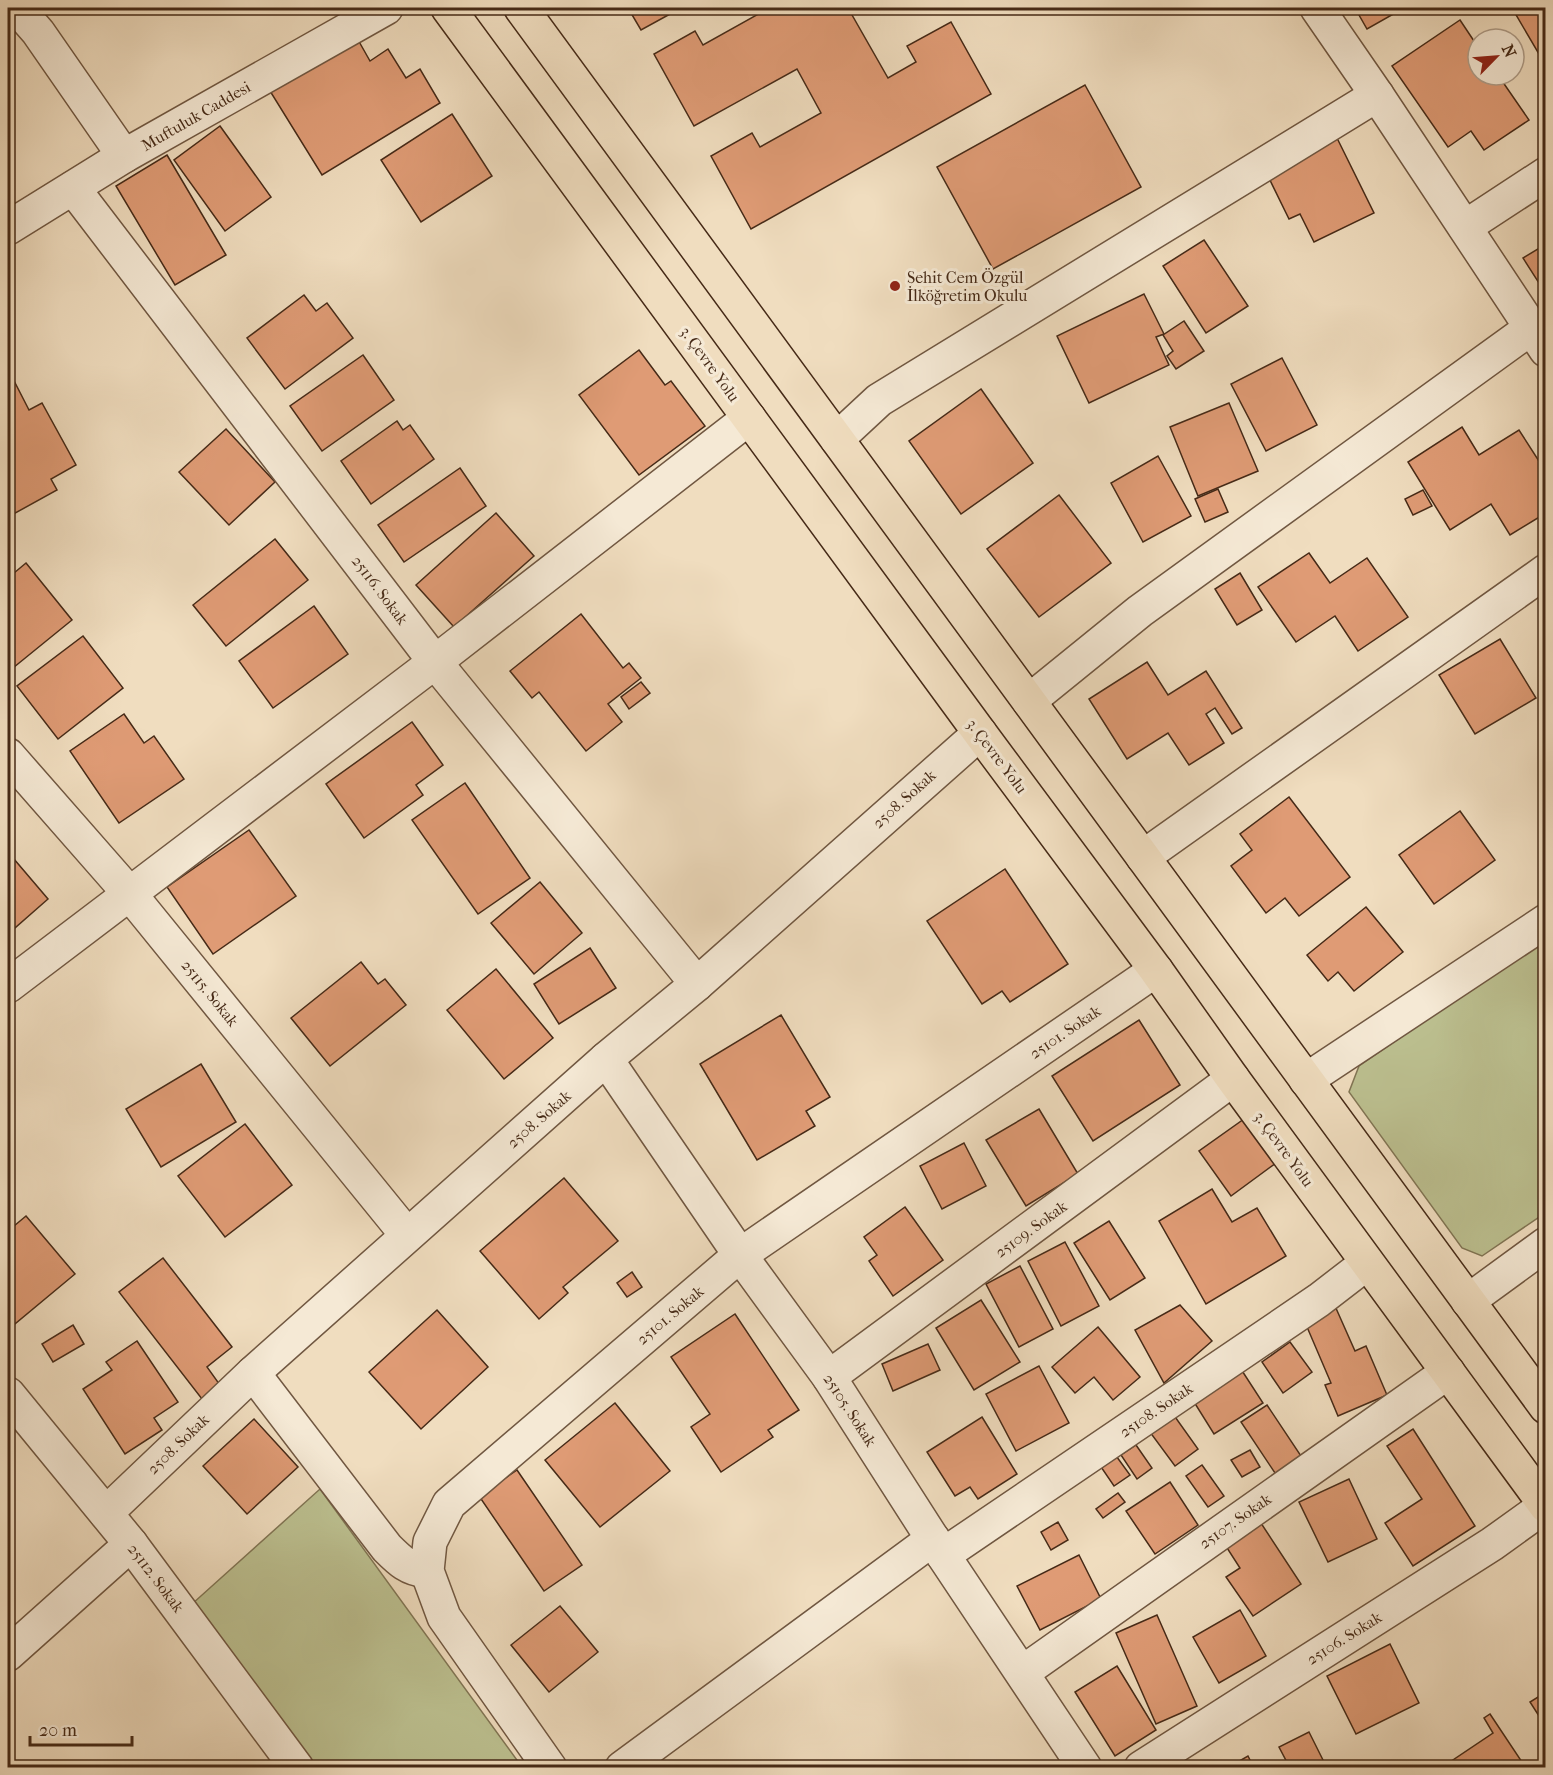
<svg xmlns="http://www.w3.org/2000/svg" width="1553" height="1775" font-family="'IM FELL French Canon',serif">
<style>
.green{fill:#bcc090;stroke:#817554;stroke-width:1.5}
.building{fill:#df9b75;stroke:#462a17;stroke-width:1.5}
.lines{fill:none;stroke-linecap:round;stroke-linejoin:round}
.minor-casing{stroke:#705741;stroke-width:36}
.major-casing{stroke:#462a17;stroke-width:36}
.minor{stroke:#f5e9d5;stroke-width:33}
.major{stroke:#f0ddbf;stroke-width:33}
.poi-dot{fill:#8f2418;stroke:#f5e9d5;stroke-width:2}
.labels{text-anchor:middle;dominant-baseline:central;stroke-width:6;stroke-linejoin:round;paint-order:stroke}
.street-label{font-size:16px;fill:#462a17;stroke:#f5e9d5}
.poi-label{font-size:16px;fill:#462a17;stroke:#f5e9d5;text-anchor:start}
</style>
<rect width="100%" height="100%" fill="#f0ddbf"/>
<filter id="stains"><feTurbulence type="fractalNoise" baseFrequency=".00333" numOctaves="4"/><feColorMatrix values="0 0 0 0 .2 0 0 0 0 .09 0 0 0 0 .02 0 0 0 .5 -.17"/></filter>
<radialGradient id="worn" r=".72"><stop offset=".6" stop-color="#630" stop-opacity="0"/><stop offset="1" stop-color="#630" stop-opacity=".3"/></radialGradient>
<!-- green -->
<g class="green">
<polygon points="1545,938 1545,1213 1482,1256 1462,1248 1349,1092 1359,1066"/>
<polygon points="320,1489 522,1767 311,1767 192,1604"/>
</g>
<!-- building -->
<g class="building">
<polygon points="628,8 681,8 641,30"/>
<polygon points="762,8 848,8 888,78 916,62 907,46 951,22 991,94 751,229 711,156 752,133 760,147 821,113 797,69 694,126 654,54 695,31 703,45 764,11"/>
<polygon points="1355,8 1394,8 1397,12 1367,29"/>
<polygon points="1512,8 1546,8 1546,66"/>
<polygon points="1460,20 1478,47 1478,75 1498,75 1529,120 1484,150 1471,131 1448,147 1392,66"/>
<polygon points="357,38 370,61 388,49 406,78 420,69 440,103 322,175 270,91"/>
<polygon points="1085,85 1141,187 993,269 937,167"/>
<polygon points="452,114 492,176 421,222 381,160"/>
<polygon points="220,126 271,197 225,231 174,160"/>
<polygon points="1335,134 1374,213 1314,242 1300,214 1289,219 1264,168"/>
<polygon points="167,155 226,255 175,285 116,186"/>
<polygon points="1204,240 1248,306 1206,333 1163,266"/>
<polygon points="1546,244 1546,294 1523,258"/>
<polygon points="1144,294 1164,334 1156,337 1169,365 1089,403 1057,336"/>
<polygon points="304,295 316,311 327,303 353,338 285,389 247,338"/>
<polygon points="1184,321 1204,351 1176,369 1167,356 1173,351 1163,335"/>
<polygon points="639,350 665,385 671,381 705,426 639,475 579,395"/>
<polygon points="363,355 394,400 322,451 290,406"/>
<polygon points="1282,358 1317,425 1266,451 1231,384"/>
<polygon points="8,369 29,410 42,403 76,465 51,479 57,490 8,517"/>
<polygon points="981,389 1033,463 961,514 909,441"/>
<polygon points="1229,403 1258,471 1198,496 1170,427"/>
<polygon points="397,421 403,430 410,425 434,459 371,504 341,461"/>
<polygon points="1462,427 1479,455 1519,430 1546,472 1546,513 1510,535 1491,504 1450,530 1408,462"/>
<polygon points="226,429 275,482 229,525 179,472"/>
<polygon points="1158,456 1191,516 1143,542 1111,483"/>
<polygon points="460,468 486,506 404,562 378,525"/>
<polygon points="1218,489 1228,512 1205,522 1195,499"/>
<polygon points="1423,490 1432,506 1413,515 1405,499"/>
<polygon points="1059,495 1111,563 1039,617 987,549"/>
<polygon points="496,513 534,556 454,627 416,585"/>
<polygon points="275,539 308,580 226,646 193,605"/>
<polygon points="1309,553 1330,583 1367,558 1408,617 1358,651 1335,616 1296,642 1258,587"/>
<polygon points="26,563 72,620 8,672 8,578"/>
<polygon points="1240,573 1262,610 1237,625 1215,589"/>
<polygon points="314,606 348,654 273,708 239,661"/>
<polygon points="581,614 623,668 629,663 641,678 608,704 622,722 586,751 539,692 532,698 510,671"/>
<polygon points="83,636 123,688 58,739 17,686"/>
<polygon points="1500,639 1536,698 1475,734 1439,675"/>
<polygon points="1147,662 1168,695 1206,671 1242,728 1232,734 1215,708 1206,714 1224,743 1189,765 1168,733 1127,759 1089,699"/>
<polygon points="641,682 650,693 629,709 621,697"/>
<polygon points="124,714 144,743 154,736 184,779 119,823 70,751"/>
<polygon points="412,722 443,765 416,785 423,795 364,838 326,784"/>
<polygon points="465,783 530,878 478,914 412,820"/>
<polygon points="1289,797 1350,877 1299,916 1285,898 1266,913 1231,866 1252,850 1240,834"/>
<polygon points="1460,811 1495,860 1434,904 1399,855"/>
<polygon points="249,830 296,896 213,954 167,887"/>
<polygon points="8,852 48,899 8,934"/>
<polygon points="1005,869 1068,964 1010,1002 1002,991 982,1004 927,921"/>
<polygon points="540,882 582,933 534,974 491,923"/>
<polygon points="1366,907 1403,952 1354,991 1338,972 1328,981 1307,955"/>
<polygon points="590,948 616,988 559,1024 534,984"/>
<polygon points="361,962 378,984 385,979 406,1005 330,1066 291,1018"/>
<polygon points="496,969 553,1038 504,1079 447,1010"/>
<polygon points="781,1015 830,1097 806,1111 815,1126 757,1160 700,1064"/>
<polygon points="1139,1020 1180,1085 1093,1141 1052,1076"/>
<polygon points="201,1064 236,1122 161,1167 126,1109"/>
<polygon points="1039,1109 1078,1174 1026,1206 986,1140"/>
<polygon points="1244,1119 1276,1163 1231,1196 1199,1151"/>
<polygon points="245,1124 292,1185 225,1237 178,1176"/>
<polygon points="964,1143 986,1186 942,1209 920,1166"/>
<polygon points="564,1178 618,1241 563,1287 568,1293 539,1319 480,1251"/>
<polygon points="1212,1189 1232,1222 1257,1208 1286,1256 1206,1304 1159,1221"/>
<polygon points="905,1207 943,1260 893,1296 869,1261 877,1255 864,1237"/>
<polygon points="26,1216 75,1274 10,1328 8,1324 8,1231"/>
<polygon points="1109,1221 1145,1278 1110,1300 1074,1243"/>
<polygon points="1065,1242 1099,1306 1061,1326 1028,1261"/>
<polygon points="163,1258 232,1347 207,1367 220,1385 202,1399 119,1292"/>
<polygon points="1020,1266 1053,1329 1019,1347 986,1284"/>
<polygon points="632,1272 642,1287 627,1297 617,1283"/>
<polygon points="981,1300 1020,1362 974,1390 936,1328"/>
<polygon points="1180,1305 1212,1341 1164,1383 1135,1330"/>
<polygon points="1335,1306 1355,1351 1366,1346 1387,1395 1338,1416 1325,1385 1331,1383 1304,1320"/>
<polygon points="437,1310 488,1367 421,1429 369,1372"/>
<polygon points="735,1314 799,1410 768,1430 773,1437 721,1472 691,1427 710,1414 671,1357"/>
<polygon points="73,1325 84,1344 53,1362 42,1344"/>
<polygon points="1098,1327 1140,1377 1113,1400 1094,1377 1075,1393 1052,1367"/>
<polygon points="137,1341 178,1402 154,1418 162,1430 125,1454 83,1389 112,1370 106,1362"/>
<polygon points="1290,1342 1312,1372 1283,1393 1262,1362"/>
<polygon points="928,1344 940,1370 893,1391 882,1364"/>
<polygon points="1237,1363 1263,1403 1214,1434 1189,1394"/>
<polygon points="1039,1366 1069,1423 1016,1451 986,1394"/>
<polygon points="615,1403 670,1471 600,1527 545,1460"/>
<polygon points="1267,1405 1303,1459 1277,1476 1241,1422"/>
<polygon points="1168,1407 1198,1449 1175,1466 1144,1424"/>
<polygon points="982,1417 1017,1474 978,1499 970,1487 955,1496 927,1452"/>
<polygon points="254,1419 298,1467 247,1514 203,1466"/>
<polygon points="1413,1429 1475,1526 1413,1566 1385,1523 1422,1499 1387,1446"/>
<polygon points="1136,1445 1152,1468 1137,1479 1121,1455"/>
<polygon points="1250,1450 1260,1467 1242,1477 1231,1460"/>
<polygon points="1114,1453 1130,1475 1114,1486 1099,1464"/>
<polygon points="1202,1465 1224,1496 1208,1507 1186,1476"/>
<polygon points="517,1470 582,1565 544,1591 479,1496"/>
<polygon points="1349,1479 1377,1539 1328,1562 1299,1502"/>
<polygon points="1170,1482 1198,1525 1155,1554 1126,1511"/>
<polygon points="1118,1493 1125,1502 1103,1518 1096,1509"/>
<polygon points="1255,1514 1301,1584 1253,1616 1226,1577 1240,1568 1220,1537"/>
<polygon points="1058,1522 1068,1540 1051,1550 1041,1532"/>
<polygon points="1079,1555 1101,1599 1040,1630 1017,1586"/>
<polygon points="560,1606 598,1652 549,1692 511,1645"/>
<polygon points="1240,1610 1266,1656 1219,1683 1193,1637"/>
<polygon points="1157,1615 1197,1706 1156,1724 1116,1633"/>
<polygon points="1390,1644 1419,1703 1356,1734 1327,1676"/>
<polygon points="1117,1666 1156,1730 1115,1756 1075,1692"/>
<polygon points="1546,1692 1546,1727 1530,1702"/>
<polygon points="1490,1714 1526,1768 1441,1768 1493,1733 1484,1718"/>
<polygon points="1309,1732 1327,1768 1290,1768 1279,1747"/>
<polygon points="1248,1756 1254,1768 1227,1768"/>
</g>
<g class="lines">
<defs>
<g id="minor">
<polyline points="17,8 38,32 124,156"/>
<polyline points="1317,8 1377,95 1546,350"/>
<polyline points="73,188 435,662 697,984"/>
<polyline points="1465,227 1546,174"/>
<polyline points="8,228 124,156 386,8"/>
<polyline points="837,439 879,400 1377,95"/>
<polyline points="1029,701 1140,611 1531,328"/>
<polyline points="8,755 129,893 407,1235"/>
<polyline points="1143,857 1546,571"/>
<polyline points="8,986 435,662 749,418"/>
<polyline points="606,1059 740,1255 829,1377 943,1555 1085,1768"/>
<polyline points="1306,1080 1546,921"/>
<polyline points="1468,1301 1546,1244"/>
<path d="M 253,1373 L 387,1548 C 400,1561 408,1569 427,1571"/>
<polyline points="829,1377 1233,1079"/>
<polyline points="8,1394 131,1544 297,1768"/>
<polyline points="106,1513 253,1373 606,1059 697,984 980,733"/>
<polyline points="943,1555 1319,1300 1367,1263"/>
<polyline points="8,1654 131,1544"/>
<polyline points="1023,1672 1448,1372"/>
<polyline points="550,1768 444,1617 427,1571 430,1542 449,1504 740,1255 1156,970"/>
<polyline points="622,1768 933,1539"/>
<polyline points="1141,1768 1492,1544 1545,1506"/>
</g>
<g id="major">
<polyline points="448,8 980,733 1156,970 1233,1079 1546,1506"/>
<polyline points="521,8 1546,1407"/>
</g>
</defs>
<!-- minor casing -->
<use href="#minor" class="minor-casing"/>
<!-- major casing -->
<use href="#major" class="major-casing"/>
<!-- minor -->
<use href="#minor" class="minor"/>
<!-- major -->
<use href="#major" class="major"/>
</g>
<!-- markers -->
<circle class="poi-dot" cx="895" cy="286" r="6"/>
<g class="labels">
<!-- street labels -->
<g class="street-label">
<text transform="translate(196 116) rotate(-30)">Muftuluk Caddesi</text>
<text transform="translate(710 364) rotate(54)">3. Çevre Yolu</text>
<text transform="translate(380 590) rotate(53)">25116. Sokak</text>
<text transform="translate(997 756) rotate(53)">3. Çevre Yolu</text>
<text transform="translate(904 799) rotate(-42)">2508. Sokak</text>
<text transform="translate(210 993) rotate(51)">25115. Sokak</text>
<text transform="translate(1065 1032) rotate(-34)">25101. Sokak</text>
<text transform="translate(539 1119) rotate(-41)">2508. Sokak</text>
<text transform="translate(1284 1149) rotate(54)">3. Çevre Yolu</text>
<text transform="translate(1031 1229) rotate(-36)">25109. Sokak</text>
<text transform="translate(670 1315) rotate(-40)">25101. Sokak</text>
<text transform="translate(850 1410) rotate(57)">25105. Sokak</text>
<text transform="translate(1156 1410) rotate(-34)">25108. Sokak</text>
<text transform="translate(178 1444) rotate(-44)">2508. Sokak</text>
<text transform="translate(1235 1521) rotate(-35)">25107. Sokak</text>
<text transform="translate(156 1578) rotate(53)">25112. Sokak</text>
<text transform="translate(1344 1638) rotate(-32)">25106. Sokak</text>
</g>
<!-- poi labels -->
<g class="poi-label">
<text x="907" y="277">Şehit Cem Özgül<tspan x="907" dy="18">İlköğretim Okulu</tspan></text>
</g>
</g>
<!-- margin -->
<rect width="1553" height="1775" fill="none" stroke="#f0ddbf" stroke-width="30"/>
<rect x="9" y="9" width="1535" height="1757" fill="none" stroke="#462a17" stroke-width="3"/>
<rect x="15" y="15" width="1523" height="1745" fill="none" stroke="#462a17" stroke-width="1.5"/>
<!-- north arrow -->
<g transform="translate(1496 57) rotate(65)"><circle r="28" fill="#f5e9d5" stroke="#af9d89" stroke-width="1.5"/>
<path d="M0-4.5L10 22L0 15L-10 22Z" fill="#8f2418"/>
<text y="-9" font-size="16" font-weight="bold" text-anchor="middle" fill="#462a17">N</text>
</g>
<!-- scale -->
<path d="M30 1736v9h102v-9" fill="none" stroke="#462a17" stroke-width="3"/>
<text x="39" y="1736" font-size="18" fill="#462a17" stroke="#f5e9d5" stroke-width="4.5" paint-order="stroke">20 m</text>
<rect width="100%" height="100%" filter="url(#stains)"/>
<rect width="100%" height="100%" fill="url(#worn)"/>
</svg>
